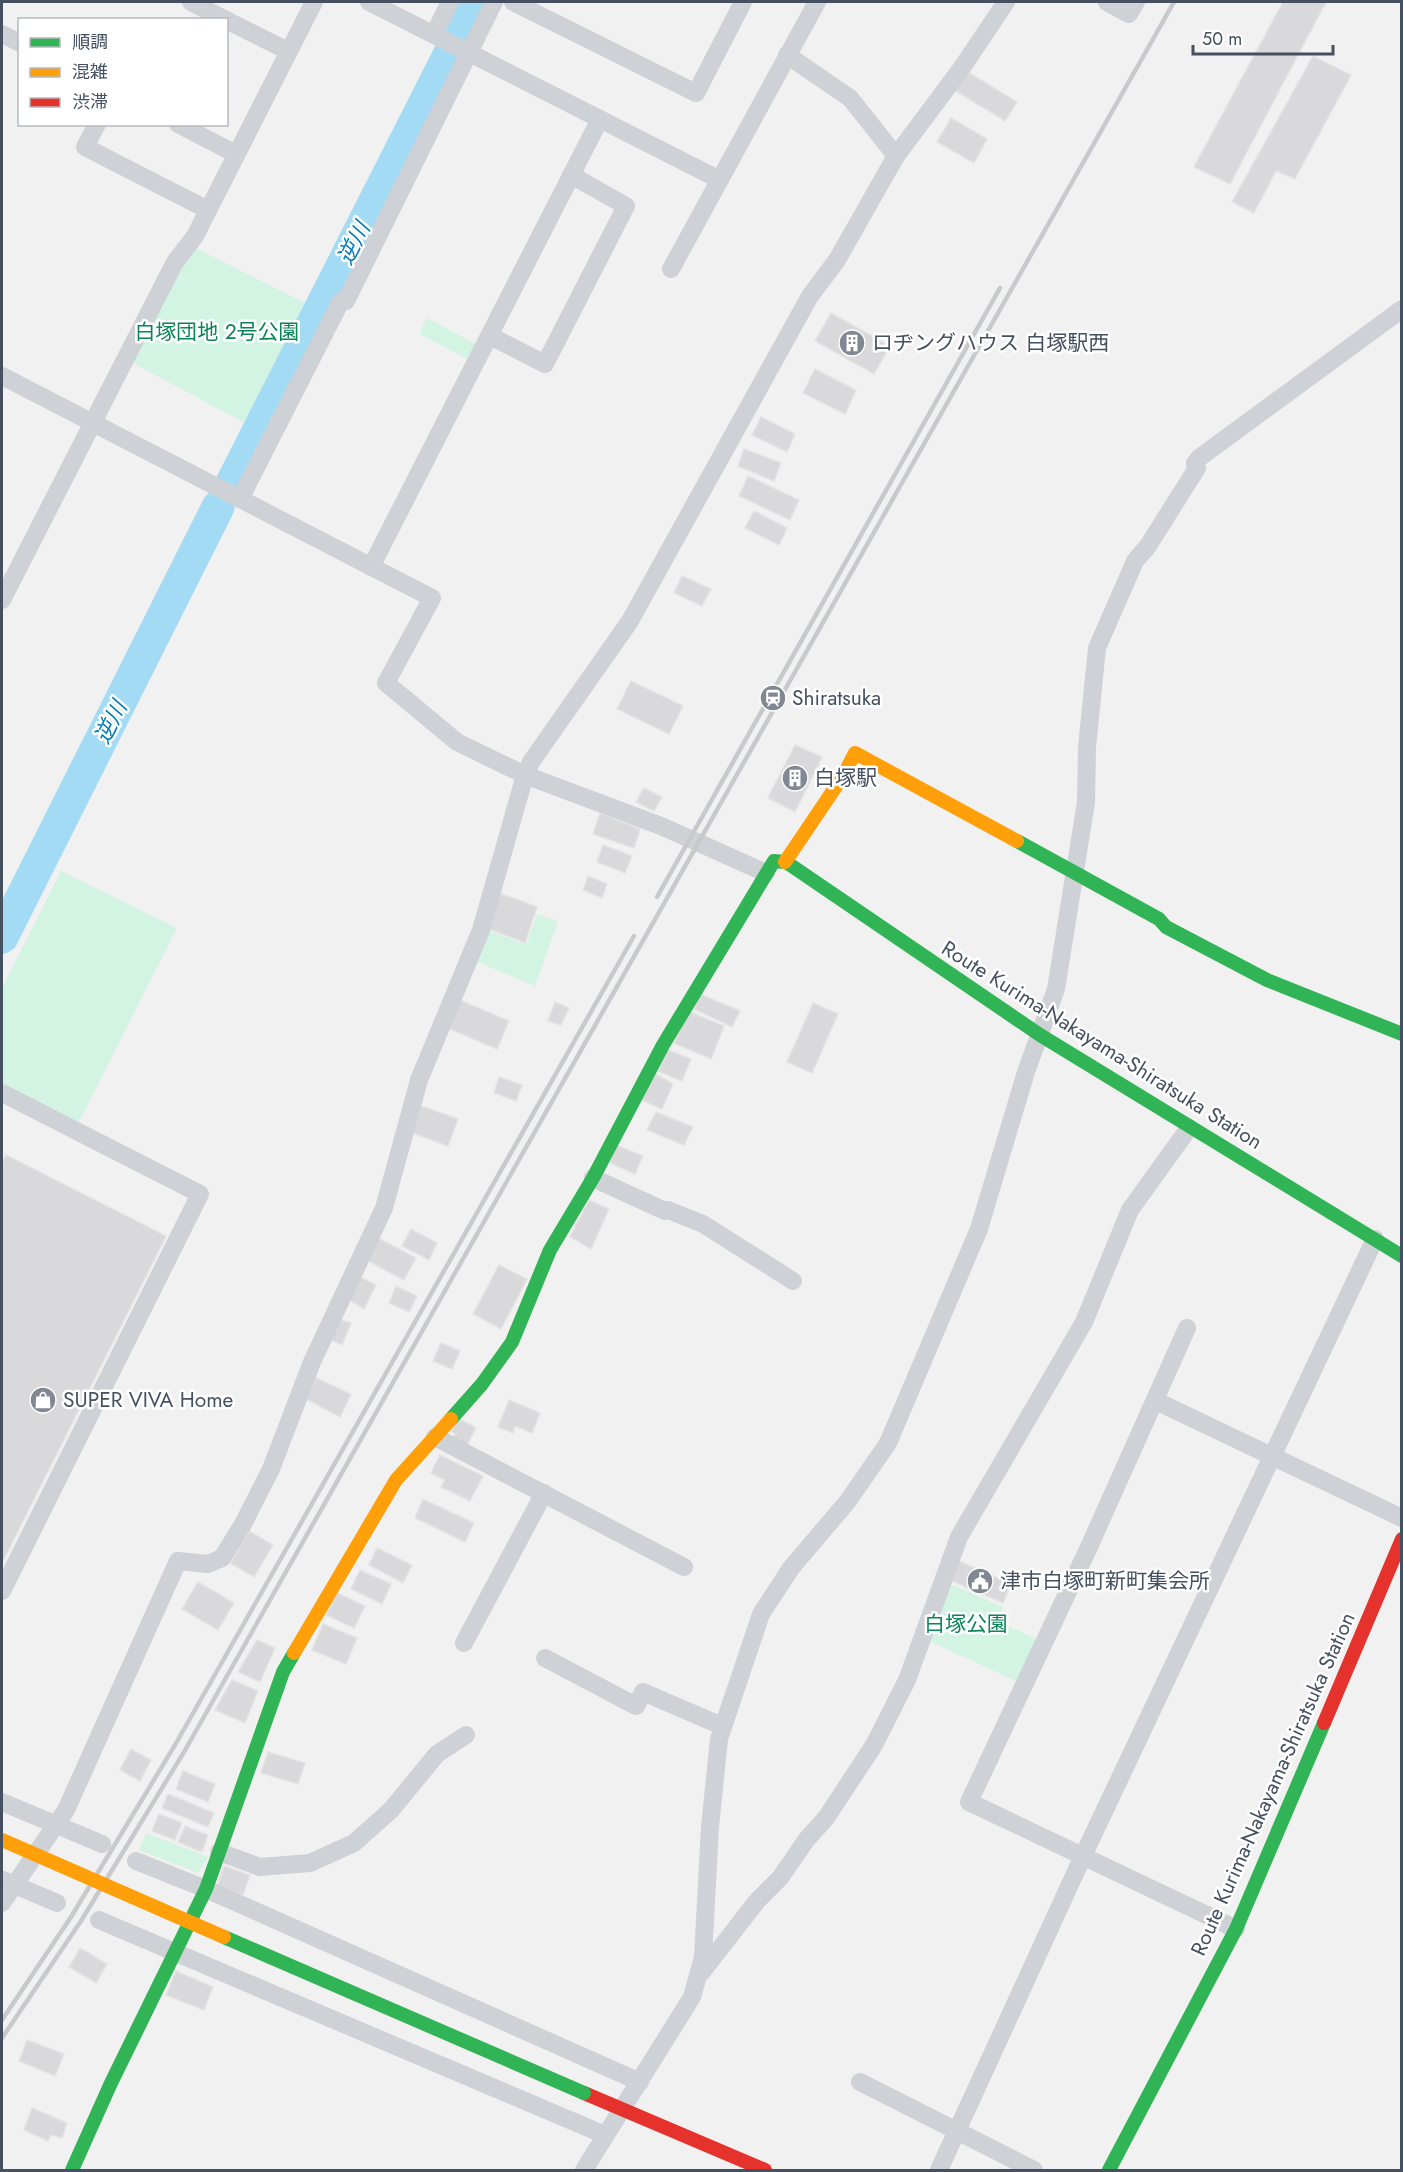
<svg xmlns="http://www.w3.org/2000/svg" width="1403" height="2172" font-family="Jost,'Noto Sans JP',sans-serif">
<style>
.green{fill:#d3f3e3}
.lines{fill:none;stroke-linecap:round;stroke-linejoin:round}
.river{stroke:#a3dbf5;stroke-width:33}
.building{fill:#d9d9db;stroke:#e3e3e4;stroke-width:1.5}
.street{stroke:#ced1d5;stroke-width:18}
.fast{stroke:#30b455;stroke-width:14}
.slow{stroke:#ff9f0a;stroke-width:14}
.jam{stroke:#e5322d;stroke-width:14}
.rail{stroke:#c8c9cc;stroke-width:4.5}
.fast-bridge{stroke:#30b455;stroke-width:14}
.slow-bridge{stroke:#ff9f0a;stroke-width:14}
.labels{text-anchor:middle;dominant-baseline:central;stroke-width:5;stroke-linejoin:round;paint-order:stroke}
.park-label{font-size:21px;fill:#0c8556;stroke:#fff}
.poi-label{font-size:21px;fill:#455060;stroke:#fff;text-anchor:start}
.street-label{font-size:21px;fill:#455060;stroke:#fff}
.water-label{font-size:22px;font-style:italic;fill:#007cb8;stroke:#fff}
</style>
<rect width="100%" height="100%" fill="#f2f1f1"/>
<!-- green -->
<g class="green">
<polygon points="196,248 305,303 245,423 129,361 180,263"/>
<polygon points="427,318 476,344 468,359 419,334"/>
<polygon points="61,871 177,928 79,1122 2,1085 2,988"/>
<polygon points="537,914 558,921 535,986 475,961 487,930 526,945"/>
<polygon points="946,1582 1003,1607 997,1621 1039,1640 1018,1682 927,1640"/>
<polygon points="146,1833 208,1857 198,1873 139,1850"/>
</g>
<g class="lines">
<!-- river -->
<g class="river">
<polyline points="231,485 476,2"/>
<polyline points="2,937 218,507"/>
</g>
</g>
<!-- building -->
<g class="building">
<polygon points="1283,2 1326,2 1230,184 1194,167"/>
<polygon points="1313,56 1351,75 1295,179 1276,171 1254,213 1232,202"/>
<polygon points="968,72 1017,102 1005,121 956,91"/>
<polygon points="951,118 987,139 974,163 937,142"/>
<polygon points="831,313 890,346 874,374 815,341"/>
<polygon points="815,369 856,390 845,414 803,393"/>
<polygon points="761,417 795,434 787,452 752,435"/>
<polygon points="744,449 781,463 774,481 738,466"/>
<polygon points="748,476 799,500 790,520 739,496"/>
<polygon points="754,511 787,528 779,545 745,528"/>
<polygon points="682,576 711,589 702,606 674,593"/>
<polygon points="631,681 683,706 669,734 617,709"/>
<polygon points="795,745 822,757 795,812 768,798"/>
<polygon points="644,788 662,797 654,811 636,802"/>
<polygon points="600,813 640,829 634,848 593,834"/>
<polygon points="603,845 632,856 625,873 597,862"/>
<polygon points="588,876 607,884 602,898 583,890"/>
<polygon points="499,893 537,907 525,943 487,928"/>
<polygon points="700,994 740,1011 732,1027 694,1009"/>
<polygon points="455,998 509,1021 497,1049 443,1026"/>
<polygon points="555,1002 569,1008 561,1025 548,1021"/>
<polygon points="813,1003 838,1014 812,1073 787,1062"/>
<polygon points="688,1011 724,1026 711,1059 674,1043"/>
<polygon points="668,1050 691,1059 682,1081 658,1071"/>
<polygon points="654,1073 673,1084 662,1109 642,1100"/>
<polygon points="499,1077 522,1085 516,1101 494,1093"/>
<polygon points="421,1106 458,1119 448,1146 412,1133"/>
<polygon points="656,1112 693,1127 684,1145 647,1130"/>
<polygon points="616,1145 643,1156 635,1174 610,1163"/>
<polygon points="6,1155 166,1236 2,1563 2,1164"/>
<polygon points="589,1200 609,1209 591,1249 570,1237"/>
<polygon points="411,1229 437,1243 429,1260 402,1246"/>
<polygon points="378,1238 416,1258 404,1280 366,1260"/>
<polygon points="499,1265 527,1279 501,1329 473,1314"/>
<polygon points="360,1277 376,1285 364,1309 349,1300"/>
<polygon points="396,1286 417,1296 409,1312 389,1303"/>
<polygon points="336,1318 351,1323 342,1345 327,1338"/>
<polygon points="441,1343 460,1351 452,1369 433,1361"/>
<polygon points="316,1378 351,1394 340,1417 306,1399"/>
<polygon points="509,1400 540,1413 532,1433 515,1426 513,1433 498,1427"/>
<polygon points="458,1418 476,1428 466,1447 452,1439 455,1434 451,1431"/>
<polygon points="440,1455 483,1476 470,1501 441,1487 445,1480 431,1473"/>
<polygon points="423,1499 474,1523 465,1542 415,1518"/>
<polygon points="249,1531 273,1545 254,1577 230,1563"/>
<polygon points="377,1548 412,1565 403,1583 369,1565"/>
<polygon points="957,1560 1011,1584 1003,1603 948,1579"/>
<polygon points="360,1570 391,1584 382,1604 351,1589"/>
<polygon points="198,1582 234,1603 218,1630 182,1609"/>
<polygon points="337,1593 365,1606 354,1628 326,1615"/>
<polygon points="323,1624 357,1638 346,1664 312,1650"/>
<polygon points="257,1640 275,1648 260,1682 238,1672"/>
<polygon points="232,1680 258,1691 245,1723 215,1710"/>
<polygon points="131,1749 151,1760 140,1781 120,1770"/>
<polygon points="268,1752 305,1763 298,1784 261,1773"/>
<polygon points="183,1771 215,1784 208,1802 176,1789"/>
<polygon points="168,1794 214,1813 208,1827 162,1808"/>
<polygon points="159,1814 182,1823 175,1840 152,1831"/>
<polygon points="185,1826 208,1835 202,1852 178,1842"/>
<polygon points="224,1866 250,1875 243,1895 217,1887"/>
<polygon points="80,1948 107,1964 96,1983 69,1967"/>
<polygon points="176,1971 213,1987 204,2010 166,1995"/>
<polygon points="27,2040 64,2054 55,2076 19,2061"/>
<polygon points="32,2108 67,2123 62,2138 51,2135 48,2141 24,2130"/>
</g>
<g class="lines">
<!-- street -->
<g class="street">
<polyline points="191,2 226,20"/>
<polyline points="369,2 720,180"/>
<polyline points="513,2 696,93 743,2"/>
<polyline points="1107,2 1129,14 1136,2"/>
<polyline points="226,20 288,51"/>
<polyline points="2,34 20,43"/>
<polyline points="434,34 450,2"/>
<polyline points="787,55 850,98 896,156"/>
<polyline points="97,124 85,147 208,210"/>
<polyline points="178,124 236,154"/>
<polyline points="671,269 817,2"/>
<polyline points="490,336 545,364 626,206 571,175"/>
<polyline points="2,376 432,598 386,683 457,742 525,775 661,826 766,873"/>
<polyline points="240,499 341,301 346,301 494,2"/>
<polyline points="371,567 600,119"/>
<polyline points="2,600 175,262 195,236 314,2"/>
<polyline points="2,1093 200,1194 2,1591"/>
<polyline points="593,1178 665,1211 668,1210 703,1224 793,1281"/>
<polyline points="1187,1328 1089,1547 969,1802 1236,1929"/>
<polyline points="1156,1401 1402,1518"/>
<polyline points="435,1437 684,1567"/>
<polyline points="464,1643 544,1493"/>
<polyline points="545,1658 636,1706 643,1692 722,1726"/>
<polyline points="2,1802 102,1844"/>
<polyline points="219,1852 260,1867 310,1863 354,1843 391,1810 437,1754 466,1735"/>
<polyline points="136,1861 206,1889 640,2082"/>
<polyline points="3,1880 57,1903"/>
<polyline points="2,1903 66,1810 178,1561 208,1564 222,1558 243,1524 271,1469 312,1362 384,1208 419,1080 481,930 525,775 531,762 630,621 810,296 837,260 896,156 961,69 1006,2"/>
<polyline points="99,1920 605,2135"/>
<polyline points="701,1973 757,1901 780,1878 807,1839 826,1818 874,1745 907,1680 959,1537 1084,1322 1130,1210 1189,1128"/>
<polyline points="860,2082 1034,2170"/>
<polyline points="584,2170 692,1997 703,1957 710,1827 719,1739 761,1614 791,1568 848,1501 888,1443 979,1229 1026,1072 1056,989 1086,802 1087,747 1097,648 1135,561 1148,546 1197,468 1195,463 1199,458 1402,309"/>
<polyline points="939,2170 1083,1856 1375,1239"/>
</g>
<!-- fast -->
<g class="fast">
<polyline points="1017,841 1159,919 1166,927 1267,980 1402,1034"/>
<polyline points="786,862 1040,1035 1402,1256"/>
<polyline points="451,1419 482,1384 512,1342 550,1250 593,1178 663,1045 774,861 785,862"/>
<polyline points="72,2170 111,2083 206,1889 283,1672 294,1653"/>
<polyline points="1109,2170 1236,1929 1324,1723"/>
</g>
<!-- slow -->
<g class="slow">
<polyline points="785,862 843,776 855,753 1017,841"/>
<polyline points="294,1653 396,1480 451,1419"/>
</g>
<!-- jam -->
<g class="jam">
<polyline points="1324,1723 1402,1539"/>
<polyline points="584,2093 765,2170"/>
</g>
<!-- rail -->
<g class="rail">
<polyline points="657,897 1000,288"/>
<polyline points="2,2020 71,1917 175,1745 634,936"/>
<polyline points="2,2038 81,1921 184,1752 1174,2"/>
</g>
<!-- fast-bridge -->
<polyline class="fast-bridge" points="224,1937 584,2093"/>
<!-- slow-bridge -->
<polyline class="slow-bridge" points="2,1840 224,1937"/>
</g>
<!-- icons -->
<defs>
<symbol id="building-disc" viewBox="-11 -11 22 22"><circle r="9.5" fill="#828893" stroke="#fff"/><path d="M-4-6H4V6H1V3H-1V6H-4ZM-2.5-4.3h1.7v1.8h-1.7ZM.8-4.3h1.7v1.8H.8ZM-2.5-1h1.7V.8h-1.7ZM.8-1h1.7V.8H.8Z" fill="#fff"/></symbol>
<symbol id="station-disc" viewBox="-11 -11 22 22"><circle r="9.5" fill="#828893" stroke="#fff"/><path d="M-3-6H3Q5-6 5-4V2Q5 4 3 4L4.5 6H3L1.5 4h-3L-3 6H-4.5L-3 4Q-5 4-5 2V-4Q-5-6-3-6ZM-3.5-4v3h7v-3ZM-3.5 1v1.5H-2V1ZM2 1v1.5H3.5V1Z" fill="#fff"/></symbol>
<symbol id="shop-disc" viewBox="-11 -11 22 22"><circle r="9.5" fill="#828893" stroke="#fff"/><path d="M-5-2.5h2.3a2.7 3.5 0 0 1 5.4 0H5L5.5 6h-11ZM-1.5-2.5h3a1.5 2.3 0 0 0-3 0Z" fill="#fff"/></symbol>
<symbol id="civic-disc" viewBox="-11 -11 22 22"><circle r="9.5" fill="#828893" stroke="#fff"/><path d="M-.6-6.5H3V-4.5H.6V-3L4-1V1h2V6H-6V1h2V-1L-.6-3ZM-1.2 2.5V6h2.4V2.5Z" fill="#fff"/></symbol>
</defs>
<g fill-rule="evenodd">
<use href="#building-disc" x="837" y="328" width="30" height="30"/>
<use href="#station-disc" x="758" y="683" width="30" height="30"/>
<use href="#building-disc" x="780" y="763" width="30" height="30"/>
<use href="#shop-disc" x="28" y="1385" width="30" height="30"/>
<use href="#civic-disc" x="965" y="1566" width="30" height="30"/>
</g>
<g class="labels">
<!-- park labels -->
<g class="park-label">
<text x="217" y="332">白塚団地 2号公園</text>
<text x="966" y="1624">白塚公園</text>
</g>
<!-- poi labels -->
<g class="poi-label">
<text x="872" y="343">ロヂングハウス 白塚駅西</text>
<text x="792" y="698">Shiratsuka</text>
<text x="814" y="778">白塚駅</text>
<text x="63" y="1400">SUPER VIVA Home</text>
<text x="1000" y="1581">津市白塚町新町集会所</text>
</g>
<!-- street labels -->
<g class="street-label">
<text transform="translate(1102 1045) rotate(32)">Route Kurima-Nakayama-Shiratsuka Station</text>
<text transform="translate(1273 1784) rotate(-66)">Route Kurima-Nakayama-Shiratsuka Station</text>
</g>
<!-- water labels -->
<g class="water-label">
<text transform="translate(353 243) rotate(-63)">逆川</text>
<text transform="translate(110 722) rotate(-63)">逆川</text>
</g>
</g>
<!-- border -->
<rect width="1403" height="2172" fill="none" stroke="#455060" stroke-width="6"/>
<!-- legend -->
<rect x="18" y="18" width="210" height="108" fill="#ffffff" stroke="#b5b9bf" stroke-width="1.5"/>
<rect x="30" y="38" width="30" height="9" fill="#30b455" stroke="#b5b9bf" stroke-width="1.5"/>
<text x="72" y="48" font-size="18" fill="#455060">順調</text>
<rect x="30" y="68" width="30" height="9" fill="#ff9f0a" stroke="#b5b9bf" stroke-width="1.5"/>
<text x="72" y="78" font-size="18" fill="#455060">混雑</text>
<rect x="30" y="98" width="30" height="9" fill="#e5322d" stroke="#b5b9bf" stroke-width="1.5"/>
<text x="72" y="108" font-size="18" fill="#455060">渋滞</text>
<!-- scale -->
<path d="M1193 45v9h140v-9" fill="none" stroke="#455060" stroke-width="3"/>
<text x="1202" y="45" font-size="18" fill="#455060" stroke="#ffffff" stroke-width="4.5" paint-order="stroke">50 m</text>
</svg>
